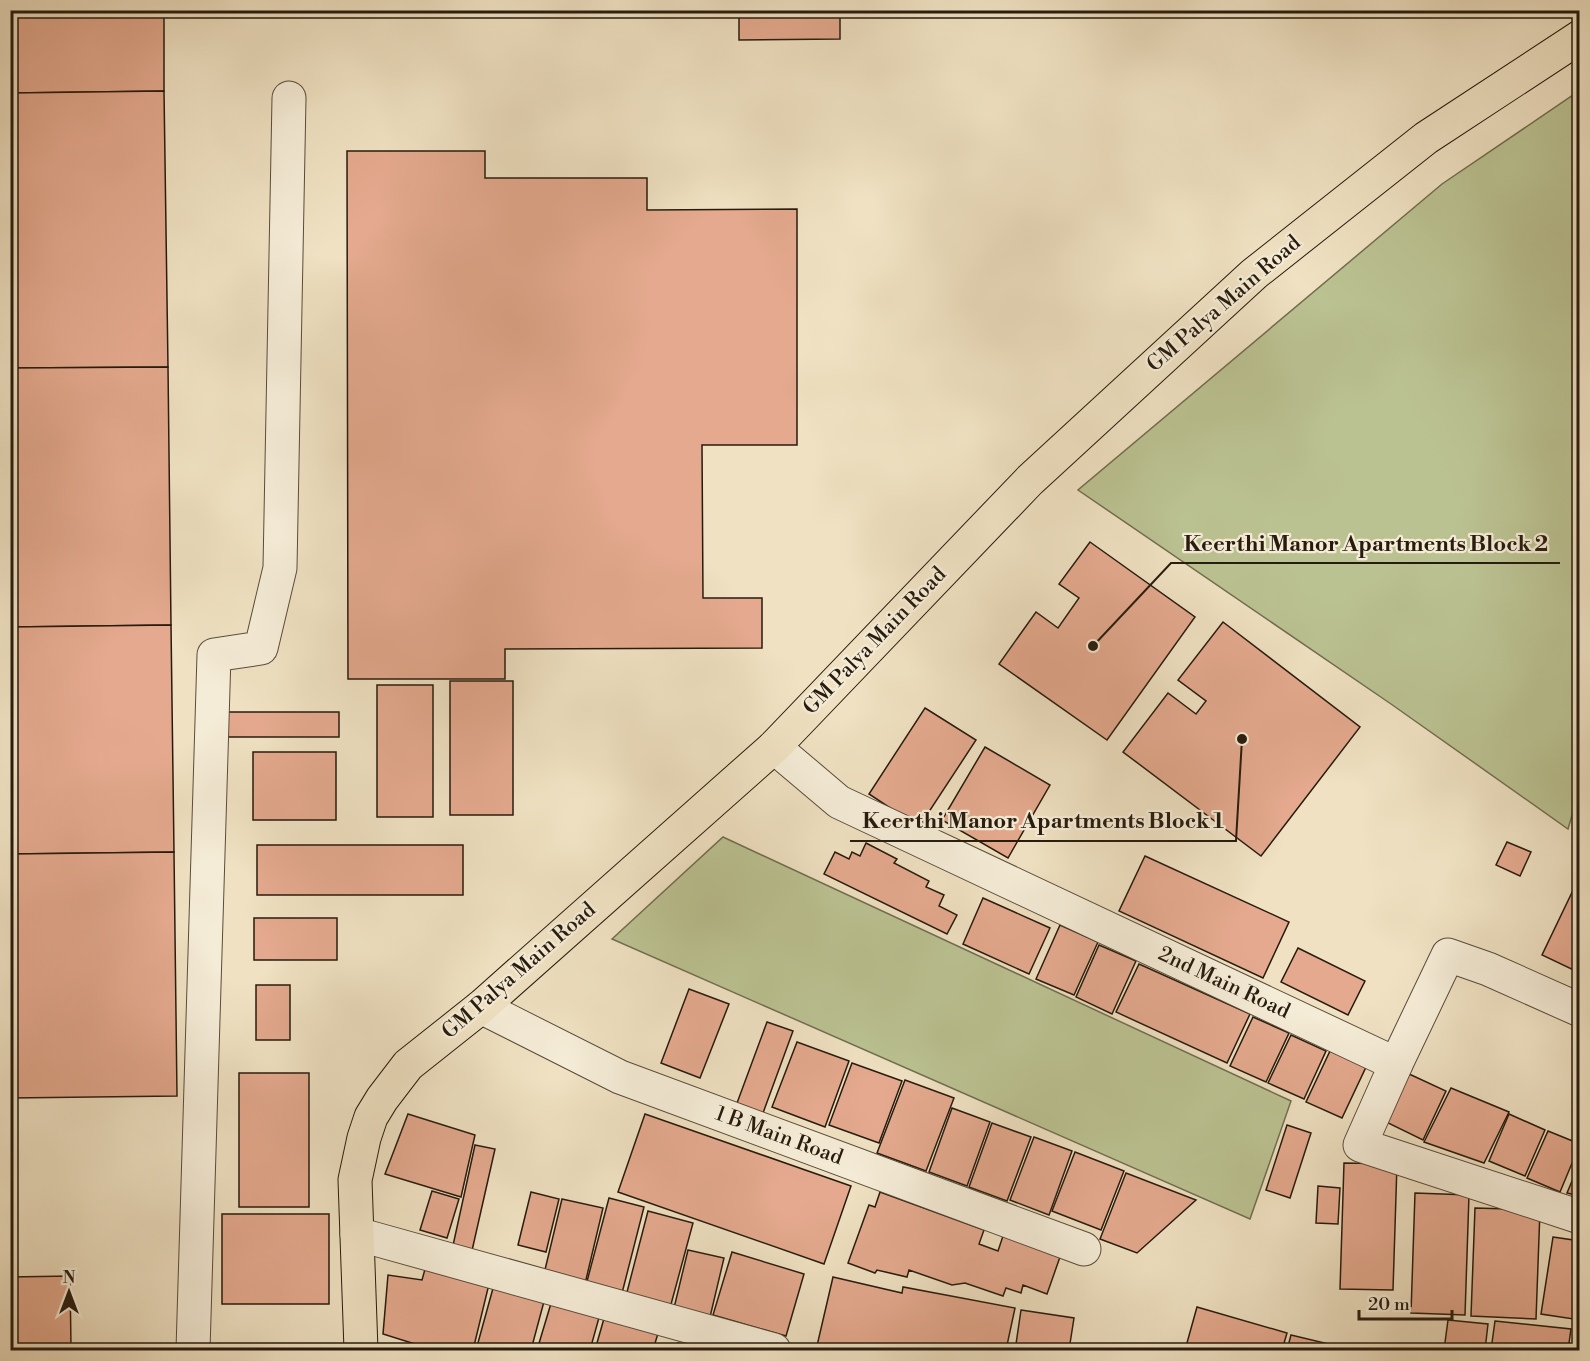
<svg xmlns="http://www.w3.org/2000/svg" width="1590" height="1361" font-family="'Libre Bodoni',serif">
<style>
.green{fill:#bbc292;stroke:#716e50;stroke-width:1.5}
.building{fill:#e4a98e;stroke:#271b0e;stroke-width:1.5}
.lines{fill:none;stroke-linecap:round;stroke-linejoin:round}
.minor-casing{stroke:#594c3b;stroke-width:35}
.major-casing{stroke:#271b0e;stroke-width:35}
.minor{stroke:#f5ecd7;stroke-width:33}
.major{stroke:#efe1c2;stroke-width:33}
.labels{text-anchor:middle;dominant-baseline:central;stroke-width:4.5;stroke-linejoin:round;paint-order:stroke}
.street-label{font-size:21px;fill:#271b0e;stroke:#f5ecd7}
.leader{fill:none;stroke:#271b0e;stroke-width:2}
.callout-dot{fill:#271b0e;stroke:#f5ecd7;stroke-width:2}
.callout-label{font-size:22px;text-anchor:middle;font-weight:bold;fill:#271b0e;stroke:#f5ecd7;stroke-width:4.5;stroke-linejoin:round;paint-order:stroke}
</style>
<rect width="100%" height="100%" fill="#efe1c2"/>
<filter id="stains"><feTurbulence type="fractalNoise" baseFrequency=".00333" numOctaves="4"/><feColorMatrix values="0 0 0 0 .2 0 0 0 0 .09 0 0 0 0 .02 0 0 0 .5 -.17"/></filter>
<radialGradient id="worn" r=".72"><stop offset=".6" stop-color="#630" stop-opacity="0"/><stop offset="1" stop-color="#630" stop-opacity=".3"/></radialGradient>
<!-- green -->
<g class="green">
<polygon points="1579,91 1580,788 1568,829 1391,704 1078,490 1442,184"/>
<polygon points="723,837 1291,1101 1250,1219 612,939"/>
</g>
<!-- building -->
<g class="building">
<polygon points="10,10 164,10 164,91 10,93"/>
<polygon points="739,10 840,10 840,39 739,40"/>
<polygon points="164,91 168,367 10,368 10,93"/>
<polygon points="347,151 485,151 485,178 647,178 647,210 797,209 797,445 702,445 703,598 762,598 762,648 505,649 505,679 348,679"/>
<polygon points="168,367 171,625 10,627 10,368"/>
<polygon points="1090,542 1195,617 1107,740 999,664 1036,612 1058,628 1079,598 1059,584"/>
<polygon points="1223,622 1360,727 1261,856 1123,752 1168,693 1196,714 1206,701 1178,680"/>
<polygon points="171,625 174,852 10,854 10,627"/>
<rect x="450" y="681" width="63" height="134"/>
<rect x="377" y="685" width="56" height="132"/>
<polygon points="925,708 976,740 919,827 869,794"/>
<rect x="222" y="712" width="117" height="25"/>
<polygon points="985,747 1050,785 1008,858 942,820"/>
<rect x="253" y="752" width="83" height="68"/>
<polygon points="1507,842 1531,852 1520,876 1496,865"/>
<polygon points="866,843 897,859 894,863 929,881 926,887 944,895 939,906 957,915 947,934 824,874 835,852 849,859 852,852 860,856"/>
<rect x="257" y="845" width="206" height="50"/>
<polygon points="174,852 177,1096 10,1098 10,854"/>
<polygon points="1145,856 1289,922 1263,978 1119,911"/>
<polygon points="1577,882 1580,883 1580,973 1542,955"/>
<polygon points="983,898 1050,928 1029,974 963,944"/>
<rect x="254" y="918" width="83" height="42"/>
<polygon points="1060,925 1098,942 1074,995 1036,979"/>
<polygon points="1099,945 1136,961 1112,1014 1076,997"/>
<polygon points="1298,948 1365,981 1348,1015 1281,982"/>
<polygon points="1139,964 1250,1014 1227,1063 1116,1012"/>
<rect x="256" y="985" width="34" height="55"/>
<polygon points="689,989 729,1004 700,1078 661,1063"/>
<polygon points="1253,1017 1289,1033 1266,1082 1230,1066"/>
<polygon points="767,1022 793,1031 763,1113 737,1103"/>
<polygon points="1291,1035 1326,1051 1304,1099 1268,1083"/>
<polygon points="797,1042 849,1061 825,1127 772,1107"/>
<polygon points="1330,1051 1366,1067 1342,1118 1306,1102"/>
<polygon points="852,1063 902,1081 879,1143 829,1125"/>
<rect x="239" y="1073" width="70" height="134"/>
<polygon points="1407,1073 1446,1091 1423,1140 1384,1121"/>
<polygon points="905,1080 954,1098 926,1171 877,1153"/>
<polygon points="1451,1088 1509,1112 1484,1163 1424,1142"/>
<polygon points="952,1108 990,1122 967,1186 929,1172"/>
<polygon points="408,1114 475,1135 461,1197 385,1174"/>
<polygon points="645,1114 851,1186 824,1264 618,1192"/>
<polygon points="1509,1114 1545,1130 1525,1176 1489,1161"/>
<polygon points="992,1123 1031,1137 1007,1201 969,1187"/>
<polygon points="1287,1125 1311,1133 1290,1198 1266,1190"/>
<polygon points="1548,1131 1580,1144 1560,1192 1527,1178"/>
<polygon points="1034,1137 1072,1151 1049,1215 1010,1200"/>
<polygon points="475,1145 495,1149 471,1255 452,1250"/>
<polygon points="1075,1152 1124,1171 1101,1230 1052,1211"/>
<polygon points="1580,1162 1580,1196 1567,1193"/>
<polygon points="1344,1163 1397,1164 1393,1290 1340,1289"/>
<polygon points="1126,1173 1196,1200 1137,1253 1100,1239"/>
<polygon points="1318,1186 1340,1188 1338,1224 1316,1223"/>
<polygon points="432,1191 459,1199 447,1238 420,1230"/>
<polygon points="531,1192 559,1199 546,1252 518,1245"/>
<polygon points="880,1192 984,1230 979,1244 998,1251 1003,1236 1060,1257 1047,1294 1023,1285 1021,1293 1006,1288 1003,1296 965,1283 952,1285 909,1270 907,1277 877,1270 875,1273 848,1263 869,1205 875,1207"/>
<polygon points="1415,1193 1469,1195 1465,1315 1411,1313"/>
<polygon points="609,1198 644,1207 621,1297 585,1289"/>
<polygon points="562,1199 603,1208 584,1288 543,1278"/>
<polygon points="1475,1208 1540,1210 1536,1319 1471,1316"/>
<polygon points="648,1211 693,1223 670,1308 626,1296"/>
<rect x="222" y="1214" width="107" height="90"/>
<polygon points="1553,1237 1580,1241 1580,1320 1541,1314"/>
<polygon points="688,1250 724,1258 710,1317 674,1308"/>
<polygon points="732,1252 804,1274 786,1336 713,1315"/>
<polygon points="427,1262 490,1280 473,1350 434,1350 383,1334 388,1275 422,1280"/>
<polygon points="70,1276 71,1347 120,1347 120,1350 10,1350 10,1277"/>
<polygon points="833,1277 902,1293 903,1287 1015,1308 1006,1350 816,1350"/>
<polygon points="495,1281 546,1294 531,1350 476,1350"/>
<polygon points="552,1300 600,1314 590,1350 537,1350"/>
<polygon points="1197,1307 1287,1333 1282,1350 1185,1350"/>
<polygon points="1021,1310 1074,1318 1069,1350 1016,1344"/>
<polygon points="605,1315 659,1330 653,1350 595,1350"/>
<polygon points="1448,1320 1488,1324 1485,1350 1444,1350"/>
<polygon points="1495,1321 1571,1329 1568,1350 1491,1350"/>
<polygon points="1291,1335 1333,1345 1332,1350 1287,1350"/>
<polygon points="678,1343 703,1350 676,1350"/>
</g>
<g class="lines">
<defs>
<g id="minor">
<polyline points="774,747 839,802 1396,1064 1360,1145 1580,1217"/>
<polyline points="481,1007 620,1077 1084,1249"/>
<polyline points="1396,1064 1448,955 1488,969 1580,1010"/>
<polyline points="357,1234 774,1350"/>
<polyline points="193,1350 214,655 261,648 280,568 289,98"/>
</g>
<polyline id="major" points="361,1350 355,1180 364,1138 371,1117 382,1099 408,1065 481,1007 774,747 1030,480 1254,274 1426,138 1580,37"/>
</defs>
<!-- minor casing -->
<use href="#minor" class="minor-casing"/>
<!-- major casing -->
<use href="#major" class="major-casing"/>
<!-- minor -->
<use href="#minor" class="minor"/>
<!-- major -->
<use href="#major" class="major"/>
</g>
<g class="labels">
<!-- street labels -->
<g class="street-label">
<text transform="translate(1224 304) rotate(-41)">GM Palya Main Road</text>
<text transform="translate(875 641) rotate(-46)">GM Palya Main Road</text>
<text transform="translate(519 971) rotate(-41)">GM Palya Main Road</text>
<text transform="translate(1224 983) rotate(25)">2nd Main Road</text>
<text transform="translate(779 1136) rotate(20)">1 B Main Road</text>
</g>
</g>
<!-- callouts -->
<path class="leader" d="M1093 646L1171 563H1560M1242 739L1236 841H850"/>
<g class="callout-dot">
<circle cx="1093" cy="646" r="6"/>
<circle cx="1242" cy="739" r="6"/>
</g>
<g class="callout-label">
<text x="1366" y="551">Keerthi Manor Apartments Block 2</text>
<text x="1043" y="828">Keerthi Manor Apartments Block 1</text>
</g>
<!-- margin -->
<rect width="1590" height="1361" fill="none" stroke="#efe1c2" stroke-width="36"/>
<rect x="12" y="12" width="1566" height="1337" fill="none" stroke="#271b0e" stroke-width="3"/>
<rect x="18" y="18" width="1554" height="1325" fill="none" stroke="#271b0e" stroke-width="1.5"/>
<!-- north arrow -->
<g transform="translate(69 1292)" stroke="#f5ecd7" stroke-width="4.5" paint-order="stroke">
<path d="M0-4.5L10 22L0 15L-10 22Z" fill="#271b0e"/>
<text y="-9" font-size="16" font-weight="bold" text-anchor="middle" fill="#271b0e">N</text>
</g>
<!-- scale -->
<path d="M1359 1310v9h93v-9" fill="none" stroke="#271b0e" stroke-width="3"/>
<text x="1368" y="1310" font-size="18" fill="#271b0e" stroke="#f5ecd7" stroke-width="4.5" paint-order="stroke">20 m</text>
<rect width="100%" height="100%" filter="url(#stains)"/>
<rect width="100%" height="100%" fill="url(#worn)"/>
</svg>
